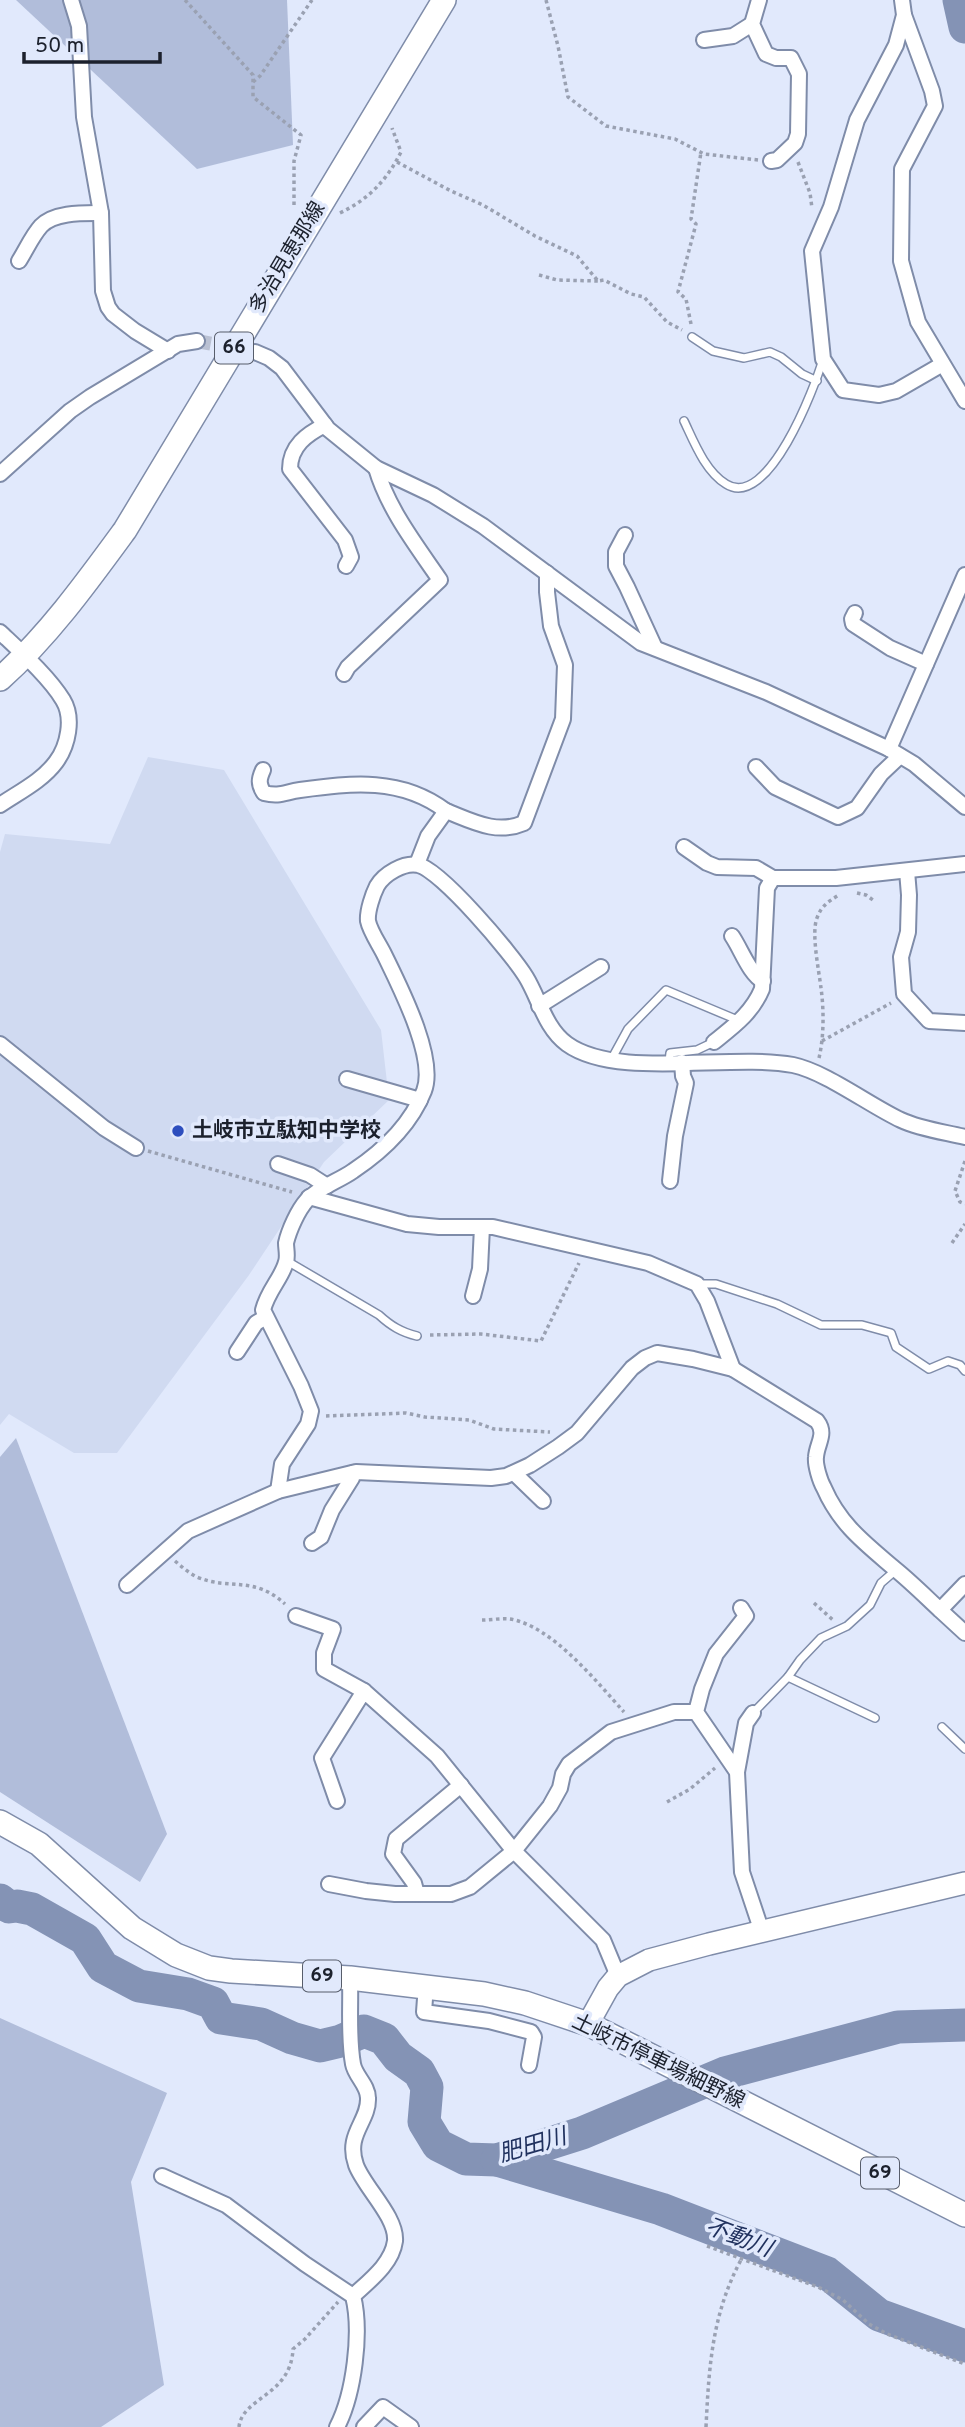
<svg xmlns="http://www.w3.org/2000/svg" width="965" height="2427" font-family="Overpass,'Noto Sans JP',sans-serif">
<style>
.built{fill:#d0daf1}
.green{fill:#b1bdda}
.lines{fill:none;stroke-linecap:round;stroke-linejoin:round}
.river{stroke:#8493b5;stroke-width:33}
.street-tunnel{stroke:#bac1d3;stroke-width:14;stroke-dasharray:14 7;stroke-linecap:butt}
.lane-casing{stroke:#7f8ca9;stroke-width:10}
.street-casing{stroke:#7f8ca9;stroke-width:18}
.secondary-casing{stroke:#7f8ca9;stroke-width:24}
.primary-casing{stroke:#7f8ca9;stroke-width:26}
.path{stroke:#9aa1b2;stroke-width:3.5;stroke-dasharray:3.5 3.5;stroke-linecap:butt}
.lane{stroke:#fff;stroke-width:7}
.street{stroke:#fff;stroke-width:14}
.secondary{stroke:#fff;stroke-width:21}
.primary{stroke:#fff;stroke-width:23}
.poi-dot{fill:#2d4ebe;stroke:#e1e9fc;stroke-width:2.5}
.labels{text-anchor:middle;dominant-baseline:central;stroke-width:7;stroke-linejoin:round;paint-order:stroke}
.shield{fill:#e1e9fc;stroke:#575d6b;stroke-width:2}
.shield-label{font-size:19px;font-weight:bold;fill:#1c212d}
.street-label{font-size:21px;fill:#1c212d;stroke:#e1e9fc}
.poi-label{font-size:21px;font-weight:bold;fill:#1c212d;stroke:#e1e9fc;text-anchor:start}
.water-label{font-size:23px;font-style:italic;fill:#20315e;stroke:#e1e9fc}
</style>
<rect width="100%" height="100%" fill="#e1e9fc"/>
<!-- built -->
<polygon class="built" points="148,757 224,770 381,1030 389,1100 324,1162 249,1275 117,1453 74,1453 9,1414 0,1425 0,852 5,834 110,844"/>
<!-- green -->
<g class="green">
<polygon points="16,0 287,0 293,145 197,169"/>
<polygon points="16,1438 167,1834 140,1882 0,1792 0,1457"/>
<polygon points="0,2018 167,2093 131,2182 164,2385 101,2427 0,2427"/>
</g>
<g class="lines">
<!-- river -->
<g class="river">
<polyline points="959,0 965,27"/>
<polyline points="0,1900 9,1907 17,1906 32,1909 85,1939 103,1967 139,1986 188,1994 213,2003 221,2018 261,2024 292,2038 320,2046 341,2041 364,2031 384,2039 398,2057 419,2072 427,2087 424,2122 438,2145 466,2159 497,2160 582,2133 725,2073 898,2027 965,2025"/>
<polyline points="497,2160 661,2209 827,2273 879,2315 965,2346"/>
</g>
<!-- street-tunnel -->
<polyline class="street-tunnel" points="197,341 240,349"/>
<defs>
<g id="lane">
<polyline points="692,337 713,351 744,358 770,352 781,357 802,374 817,381"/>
<path d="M 684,421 C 694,442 705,471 726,484 C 768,511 815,387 823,359"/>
<polyline points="611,1060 628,1029 666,990 740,1021"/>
<polyline points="669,1062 670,1053 697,1050 714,1042"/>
<path d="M 287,1261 L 379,1315 C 391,1326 401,1332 417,1336"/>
<polyline points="698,1284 716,1284 777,1304 821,1325 862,1325 891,1333 896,1347 929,1369 948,1361 960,1365 965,1371"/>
<polyline points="788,1677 800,1660 821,1638 847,1626 870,1605 881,1583 896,1570"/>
<polyline points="753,1713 788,1677 875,1718"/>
<polyline points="942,1727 965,1749"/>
</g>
<g id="street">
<polyline points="71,0 79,26 84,117 101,213 103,291 108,307 113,314 135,331 168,351"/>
<polyline points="759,0 752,24 766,54 776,58 791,58 799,74 798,134 795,143 777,160 771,161"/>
<polyline points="902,0 904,15 896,45 857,120 831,207 812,251 823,359 843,390 879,395 896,391 941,365"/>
<polyline points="904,15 932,91 935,106 902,169 901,261 918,322 965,401"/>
<polyline points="704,40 733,36 752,24"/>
<path d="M 19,261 C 26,250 32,236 41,226 C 54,212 83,213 101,213"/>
<polyline points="255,352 269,358 282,368 328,429 376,468 433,495 483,526 641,643 766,692 889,749 914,764 965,807"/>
<path d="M 325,425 C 307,434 290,446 290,469 L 345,540 L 351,557 L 346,566"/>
<polyline points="0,474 70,411 90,397 178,344 197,341"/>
<polyline points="625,535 616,552 616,566 627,587 655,648"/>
<polyline points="855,613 852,619 853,624 890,648 926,664"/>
<path d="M 0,632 C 20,651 49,677 63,700 C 74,718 68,746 56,762 C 42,781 19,792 0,805"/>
<path d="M 344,674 L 348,667 L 440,580 C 416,545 388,509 376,468"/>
<polyline points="889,749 965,575"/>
<polyline points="756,767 775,787 838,817 857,808 881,774 900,756"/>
<path d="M 263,770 C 259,779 258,784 264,793 C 280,797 285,792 300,790 C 352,783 401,777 446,811"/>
<polyline points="684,847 707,863 717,867 756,868 773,878 836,878 965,864"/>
<path d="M 417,864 L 428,836 L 446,811 C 472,821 496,835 524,823 L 563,719 L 565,665 L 551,626 L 547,592 L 547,573"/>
<polyline points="907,871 909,895 908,932 901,957 904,994 929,1021 965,1023"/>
<path d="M 732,936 C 741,949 750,975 763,981"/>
<polyline points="539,1006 601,967"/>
<path d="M 714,1042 C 734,1026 752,1013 762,989 L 767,888 L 773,878"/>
<polyline points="0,1044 104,1128 136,1148"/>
<polyline points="347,1079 420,1100"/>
<polyline points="278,1164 310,1175 327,1186"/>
<polyline points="670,1181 675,1136 686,1083 683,1076 682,1062"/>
<polyline points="309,1197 407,1224 439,1227 493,1227 648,1263 697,1284 707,1301 733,1369"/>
<polyline points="473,1296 480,1269 482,1227"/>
<polyline points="237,1352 256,1323 266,1317"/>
<polyline points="514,1473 543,1501"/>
<path d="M 278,1491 L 282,1464 L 308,1424 L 311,1411 L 301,1386 L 263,1310 C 268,1290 282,1278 286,1262 C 288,1256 286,1249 286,1243 C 289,1230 298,1210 307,1200 C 319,1187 339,1181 353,1171 C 383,1151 411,1124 424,1091 C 437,1058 399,985 384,954 C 379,944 370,931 368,921 C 367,911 373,894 377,886 C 384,874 404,862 418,865 C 440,869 513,955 526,977 C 539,998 545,1028 567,1044 C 617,1080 730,1053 793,1065 C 826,1072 869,1105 901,1120 C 920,1129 944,1132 965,1137"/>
<polyline points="312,1543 321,1537 332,1510 352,1478 353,1473"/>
<path d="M 127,1585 L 188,1531 L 278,1491 L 356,1472 L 491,1478 L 506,1476 L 530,1465 L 558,1447 L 577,1433 L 632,1368 L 645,1358 L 657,1353 L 693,1359 L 733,1369 L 817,1421 C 827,1434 817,1443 816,1457 C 815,1465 820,1481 824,1488 C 840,1525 866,1544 895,1569 C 911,1582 925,1596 940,1610 L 965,1584"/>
<polyline points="741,1608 746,1616 716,1654 702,1689 696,1712 737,1772 742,1872 762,1932"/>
<polyline points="940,1610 965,1633"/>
<polyline points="296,1616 333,1629 324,1653 324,1669 364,1691"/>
<polyline points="737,1772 746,1723 753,1713"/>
<polyline points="337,1801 322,1758 364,1691 437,1756 514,1851 603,1940 618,1976"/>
<polyline points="329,1884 366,1891 395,1894 451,1894 470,1887 514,1851 550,1806 560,1788 563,1774 569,1764 611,1732 674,1712 696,1712"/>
<polyline points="417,1894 414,1883 393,1854 396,1839 461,1785"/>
<path d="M 350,1978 C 351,2006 348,2036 353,2064 C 355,2076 368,2085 368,2098 C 369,2122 345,2134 356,2165 C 364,2187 397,2217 395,2241 C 392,2264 369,2281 353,2296"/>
<polyline points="426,1985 424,2012 489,2021 531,2032 534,2037 529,2065"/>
<path d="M 162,2176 L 226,2205 L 305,2264 L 353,2296 C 362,2332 354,2394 337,2427"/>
<polyline points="364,2427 383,2407 411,2427"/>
</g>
<polyline id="secondary" points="588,2024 608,1988 618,1976 649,1960 709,1944 965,1883"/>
<g id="primary">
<path d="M 0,679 C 48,636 87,582 125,530 L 444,0"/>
<polyline points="0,1822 39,1844 132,1928 176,1955 209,1968 231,1971 350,1978 484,1994 525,2003 588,2024 965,2215"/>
</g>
</defs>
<!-- lane casing -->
<use href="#lane" class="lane-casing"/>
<!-- street casing -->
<use href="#street" class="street-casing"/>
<!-- secondary casing -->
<use href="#secondary" class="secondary-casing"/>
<!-- primary casing -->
<use href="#primary" class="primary-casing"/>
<!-- path -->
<g class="path">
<polyline points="185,0 253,75 253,97 301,135 294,161 294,208"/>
<polyline points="546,0 558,46 568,97 606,126 675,139 704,154 758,160"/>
<polyline points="253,82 260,76 312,0"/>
<polyline points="397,162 451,191 483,205 535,236 577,256 598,281 604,280 631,294 644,297 667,322 682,330"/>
<polyline points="798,162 810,193 812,208"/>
<path d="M 340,213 C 369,199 387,180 401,152 L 392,128"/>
<polyline points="539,275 557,280 598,281"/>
<polyline points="691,324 686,299 678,292 696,224 691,219 701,152"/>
<polyline points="857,893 866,895 873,900"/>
<polyline points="822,1041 891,1003"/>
<path d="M 819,1058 C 824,1037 824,1010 821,988 C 819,971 811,933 817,918 C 821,906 829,901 839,895"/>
<polyline points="148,1151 292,1192"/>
<polyline points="965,1161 955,1191 960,1202 965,1204"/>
<polyline points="952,1243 965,1224"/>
<polyline points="430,1335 481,1334 541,1341 579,1263"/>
<polyline points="326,1416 406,1413 425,1417 469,1420 494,1429 550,1432"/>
<path d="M 175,1561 C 182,1567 189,1573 197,1577 C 231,1591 253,1575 285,1604"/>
<polyline points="814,1603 833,1620"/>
<path d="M 482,1620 C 491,1620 501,1618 510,1619 C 552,1626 596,1681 624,1712"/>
<polyline points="667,1802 690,1789 715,1768"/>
<polyline points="707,2246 818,2287 843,2300 869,2324 887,2334 965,2364"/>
<path d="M 239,2427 C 242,2397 291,2396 293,2349 L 305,2339 L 338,2302"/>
<path d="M 706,2427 C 709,2366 712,2313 742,2258"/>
</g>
<!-- lane -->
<use href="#lane" class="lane"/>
<!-- street -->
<use href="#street" class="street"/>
<!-- secondary -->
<use href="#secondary" class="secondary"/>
<!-- primary -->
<use href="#primary" class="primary"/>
</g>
<!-- markers -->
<circle class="poi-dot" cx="178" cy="1131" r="7"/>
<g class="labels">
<!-- shield labels -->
<g class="shield">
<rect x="215" y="332.5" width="38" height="31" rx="5"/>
<rect x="303" y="1960.5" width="38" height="31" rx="5"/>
<rect x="861" y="2157.5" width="38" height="31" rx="5"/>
</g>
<g class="shield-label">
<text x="234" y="348">66</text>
<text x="322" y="1976">69</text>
<text x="880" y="2173">69</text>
</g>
<!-- street labels -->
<g class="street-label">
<text transform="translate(288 258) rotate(-59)">多治見恵那線</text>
<text transform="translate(658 2062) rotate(26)">土岐市停車場細野線</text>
</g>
<!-- poi labels -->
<g class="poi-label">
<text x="192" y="1131">土岐市立駄知中学校</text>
</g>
<!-- water labels -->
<g class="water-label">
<text transform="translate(533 2147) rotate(-16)">肥田川</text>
<text transform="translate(738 2239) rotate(21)">不動川</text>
</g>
</g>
<!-- scale -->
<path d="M24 52v10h136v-10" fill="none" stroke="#1c212d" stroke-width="3.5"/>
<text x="35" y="52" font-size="21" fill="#1c212d" stroke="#e1e9fc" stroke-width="5" paint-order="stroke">50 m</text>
</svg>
